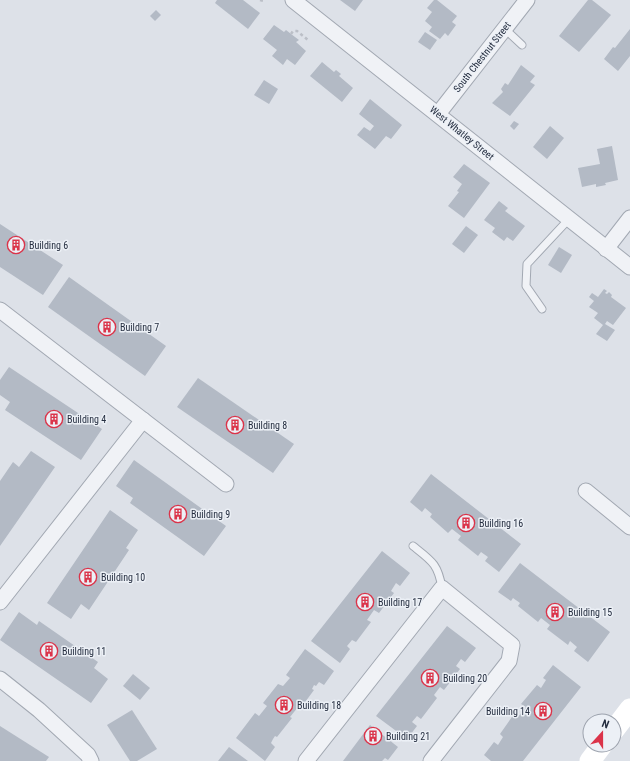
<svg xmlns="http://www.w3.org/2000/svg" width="630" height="761" font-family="'Roboto Condensed',sans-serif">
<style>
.building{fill:#b3bac5}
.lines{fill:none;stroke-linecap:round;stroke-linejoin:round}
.lane-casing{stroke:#a2a8b2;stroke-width:9}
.street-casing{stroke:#a2a8b2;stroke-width:17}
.path{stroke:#bbbfc7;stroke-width:2.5;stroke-dasharray:3 3;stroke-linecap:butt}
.lane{stroke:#f0f2f6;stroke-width:7}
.street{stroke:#f0f2f6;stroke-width:15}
.secondary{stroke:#fff;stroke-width:21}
.labels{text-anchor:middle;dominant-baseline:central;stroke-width:3;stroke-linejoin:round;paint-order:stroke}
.street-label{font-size:10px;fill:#252e40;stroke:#ecf0f6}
.poi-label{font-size:10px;fill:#252e40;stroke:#ecf0f6;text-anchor:start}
</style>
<rect width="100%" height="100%" fill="#dde1e8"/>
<!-- building -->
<g class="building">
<polygon points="217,0 243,0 260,13 248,29 215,3"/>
<polygon points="340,0 363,0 355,11"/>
<polygon points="434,0 437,0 457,16 452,22 456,25 448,36 445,33 440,39 429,31 432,27 425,21 432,12 427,8"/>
<polygon points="588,0 592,0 611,15 579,52 559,36"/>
<polygon points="156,10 161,15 155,21 150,16"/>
<polygon points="274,25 284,32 286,30 291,34 299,40 296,42 306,51 295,65 287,59 283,65 272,56 277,50 263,39"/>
<polygon points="630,29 630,56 618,71 604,59 613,47 615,48"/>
<polygon points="425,32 437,40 430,50 418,42"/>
<polygon points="322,62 334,72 336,70 341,74 339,76 353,88 342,102 310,76"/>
<polygon points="521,65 535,76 530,82 535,85 510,116 492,103 503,92 501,89 505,83 508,85"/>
<polygon points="264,80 278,89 269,104 254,95"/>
<polygon points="370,99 402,125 391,139 386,136 375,149 357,135 364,127 370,131 374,126 359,114"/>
<polygon points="514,121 519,124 514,130 510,126"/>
<polygon points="550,126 564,138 547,159 533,147"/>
<polygon points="612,146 618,180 605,183 606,185 596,187 596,184 582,187 578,168 600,164 597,149"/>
<polygon points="464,164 490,183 464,218 448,206 459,192 457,191 462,184 453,177"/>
<polygon points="499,201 508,208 505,211 525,226 513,241 507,237 504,241 492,232 495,228 484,220"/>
<polygon points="0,224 63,265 43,295 0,267"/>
<polygon points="466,226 478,235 464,253 452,244"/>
<polygon points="559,247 572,255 561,273 548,265"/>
<polygon points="69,277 166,346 145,376 48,307"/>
<polygon points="604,289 607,291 605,293 607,294 609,292 612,295 611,297 626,308 613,325 607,321 605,324 615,330 607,341 596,334 603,325 594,318 598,313 589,307 594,301 589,297 592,293 598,297"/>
<polygon points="9,367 102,429 81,460 5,410 10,402 0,395 0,380"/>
<polygon points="198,378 294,444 273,473 177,407"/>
<polygon points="31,451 55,467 0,546 0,481 13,462 19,467"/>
<polygon points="134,460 226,526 204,556 130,503 133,498 116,486"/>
<polygon points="431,474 521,544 499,572 485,561 488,557 481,552 478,556 458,540 461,536 452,529 448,533 430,517 432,514 425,508 422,512 410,502"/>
<polygon points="110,510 138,530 126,548 129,550 89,610 81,604 71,619 47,603"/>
<polygon points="382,551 410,573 400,586 396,583 391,591 394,593 379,613 374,610 367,620 371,622 356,642 352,640 347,646 350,649 340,663 311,641"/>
<polygon points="520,563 610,632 588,662 574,651 577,647 570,641 568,645 547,629 550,625 541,618 538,622 518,606 520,603 513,598 511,601 498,592"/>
<polygon points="19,612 37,625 39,621 98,662 94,668 108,679 91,703 0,640"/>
<polygon points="447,626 476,648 465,662 461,659 456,666 460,669 444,690 440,687 434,695 437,698 421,719 417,716 412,722 417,726 407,739 376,716"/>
<polygon points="305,649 334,671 324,685 319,682 316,686 314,685 312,689 314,690 300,709 298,707 290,717 292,718 277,737 275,736 273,739 271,743 275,747 265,761 236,738 255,713 259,716 267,706 263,703 278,684 283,686 290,678 286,675"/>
<polygon points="553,665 581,687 523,761 491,761 484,755 494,742 498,745 503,737 500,734 514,714 518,717 526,707 521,704 537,685 541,688 546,680 543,678"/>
<polygon points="133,674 150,688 140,700 123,686"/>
<polygon points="132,710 157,749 137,761 130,761 107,725"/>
<polygon points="370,725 398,747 388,760 385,758 382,761 343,761"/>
<polygon points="0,726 49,757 46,761 0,761"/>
<polygon points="229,747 248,761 218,761"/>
</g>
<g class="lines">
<defs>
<g id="lane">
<polyline points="505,29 522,45"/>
<polyline points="542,309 526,286 527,264 569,219"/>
<path d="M 413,546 C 432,561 438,564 442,588"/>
</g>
<g id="street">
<polyline points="293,0 630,267"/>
<polyline points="438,114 527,0"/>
<polyline points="606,249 630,218"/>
<polyline points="0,310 226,484"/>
<polyline points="586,491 630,527"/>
<polyline points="0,602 143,420"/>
<polyline points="0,679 39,710 88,755 91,761"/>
<polyline points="306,761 442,588 512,645 509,661 431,761"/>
</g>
</defs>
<!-- lane casing -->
<use href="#lane" class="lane-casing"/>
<!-- street casing -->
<use href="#street" class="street-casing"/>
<!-- path -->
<g class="path">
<polyline points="260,0 264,1"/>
<polyline points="291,34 293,31 297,31 308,40"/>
</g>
<!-- lane -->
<use href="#lane" class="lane"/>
<!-- street -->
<use href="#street" class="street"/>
<!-- secondary -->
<g class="secondary">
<polyline points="614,730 630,709"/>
<polyline points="590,761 602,745"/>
</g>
</g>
<!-- icons -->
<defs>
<symbol id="building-ring" viewBox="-11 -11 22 22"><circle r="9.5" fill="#ecf0f6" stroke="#db344a" stroke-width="1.5"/><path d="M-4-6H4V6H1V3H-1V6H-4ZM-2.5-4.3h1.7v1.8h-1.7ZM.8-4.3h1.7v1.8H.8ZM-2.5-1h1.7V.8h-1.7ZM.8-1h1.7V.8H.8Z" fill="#db344a"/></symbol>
</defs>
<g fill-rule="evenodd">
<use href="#building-ring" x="6" y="235" width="20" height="20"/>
<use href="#building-ring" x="97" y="317" width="20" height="20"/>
<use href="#building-ring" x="44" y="409" width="20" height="20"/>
<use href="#building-ring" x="225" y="415" width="20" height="20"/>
<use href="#building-ring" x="168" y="504" width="20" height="20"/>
<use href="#building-ring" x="456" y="513" width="20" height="20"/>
<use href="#building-ring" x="78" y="567" width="20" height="20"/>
<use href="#building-ring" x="355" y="592" width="20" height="20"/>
<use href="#building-ring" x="545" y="602" width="20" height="20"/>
<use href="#building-ring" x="39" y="641" width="20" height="20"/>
<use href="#building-ring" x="420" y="668" width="20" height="20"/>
<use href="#building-ring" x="274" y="695" width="20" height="20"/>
<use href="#building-ring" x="533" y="701" width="20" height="20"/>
<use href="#building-ring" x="363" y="726" width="20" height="20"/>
</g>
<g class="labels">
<!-- street labels -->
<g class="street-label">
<text transform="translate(482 57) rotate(-52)">South Chestnut Street</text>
<text transform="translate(462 133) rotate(39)">West Whatley Street</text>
</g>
<!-- poi labels -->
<g class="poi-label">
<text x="29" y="245">Building 6</text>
<text x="120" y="327">Building 7</text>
<text x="67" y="419">Building 4</text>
<text x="248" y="425">Building 8</text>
<text x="191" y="514">Building 9</text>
<text x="479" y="523">Building 16</text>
<text x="101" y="577">Building 10</text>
<text x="378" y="602">Building 17</text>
<text x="568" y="612">Building 15</text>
<text x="62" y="651">Building 11</text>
<text x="443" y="678">Building 20</text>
<text x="297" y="705">Building 18</text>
<text x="530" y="711" text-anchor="end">Building 14</text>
<text x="386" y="736">Building 21</text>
</g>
</g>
<!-- north arrow -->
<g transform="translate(602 733) rotate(21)"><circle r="19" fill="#ecf0f6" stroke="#9ca2ad"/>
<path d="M0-3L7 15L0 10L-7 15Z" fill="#db344a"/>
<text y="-6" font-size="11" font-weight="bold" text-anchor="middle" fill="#252e40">N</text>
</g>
</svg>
